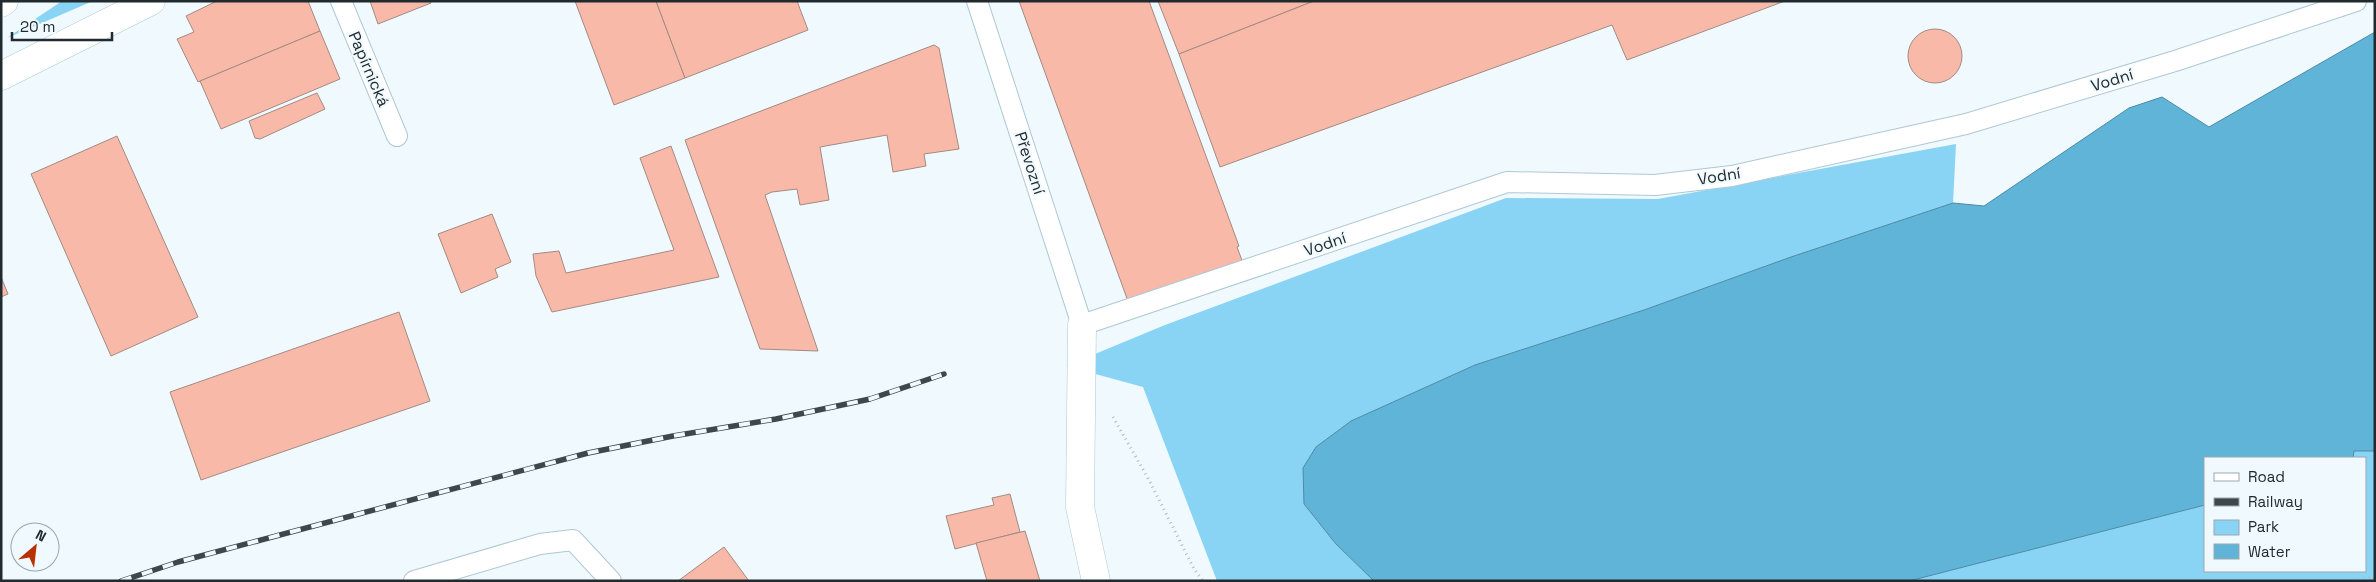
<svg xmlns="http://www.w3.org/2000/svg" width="2376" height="582" font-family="'Space Grotesk',sans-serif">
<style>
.green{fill:#89d3f4}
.water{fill:#5fb4d8;stroke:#4c8ba5}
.building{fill:#f9b9a8;stroke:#a38a83}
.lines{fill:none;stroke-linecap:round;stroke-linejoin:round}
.service-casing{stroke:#afc8d4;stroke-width:22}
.minor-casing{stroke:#afc8d4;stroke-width:29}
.primary-casing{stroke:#afc8d4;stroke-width:29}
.path{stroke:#b1bbbf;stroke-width:3;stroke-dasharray:1 4;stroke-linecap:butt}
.service{stroke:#fff;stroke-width:20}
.minor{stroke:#fff;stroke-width:28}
.primary{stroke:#fff;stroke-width:28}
.rail-casing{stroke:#3e484c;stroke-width:5.5}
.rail{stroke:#eff9fe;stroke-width:4;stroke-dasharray:11;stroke-linecap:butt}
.labels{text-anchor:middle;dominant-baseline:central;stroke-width:4;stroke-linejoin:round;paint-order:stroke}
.street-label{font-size:16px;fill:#212b2f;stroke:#eff9fe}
</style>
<rect width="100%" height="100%" fill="#eff9fe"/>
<!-- green -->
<g class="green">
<polygon points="62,1 93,1 7,38"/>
<polygon points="1956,144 1953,203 1791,257 1644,310 1475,365 1351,421 1316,447 1304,504 1336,544 1374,581 1217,581 1143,387 1066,366 1165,325 1506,198 1658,199"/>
<polygon points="2354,451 2375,451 2375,581 1909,581 2205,505 2205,571 2365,571 2365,458 2353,458"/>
</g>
<!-- water -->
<polygon class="water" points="2375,32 2375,451 2354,451 2353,458 2205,458 2205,505 1909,581 1374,581 1336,544 1304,504 1303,468 1316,447 1351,421 1475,365 1644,310 1791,257 1953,203 1984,206 2129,108 2162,97 2209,127"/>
<!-- building -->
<g class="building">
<polygon points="217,1 308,1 320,31 198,82 177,39 194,32 186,16"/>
<polygon points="370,1 430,1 431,3 378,24"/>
<polygon points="575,1 656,1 685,78 614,105"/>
<polygon points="656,1 797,1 808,30 685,78"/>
<polygon points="1019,1 1149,1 1239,246 1237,247 1243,263 1129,304"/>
<polygon points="1158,1 1314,1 1179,54"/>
<polygon points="1314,1 1785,1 1627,60 1612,25 1220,167 1179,54"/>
<circle cx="1935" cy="56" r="27"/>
<polygon points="320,31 340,79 221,129 200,81"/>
<polygon points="934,45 939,48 959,149 924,154 926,166 893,172 887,135 820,147 829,200 800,205 797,189 772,192 765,195 818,351 760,349 685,140"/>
<polygon points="317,93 325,109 260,139 255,138 249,121"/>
<polygon points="117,136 198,317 111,356 31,174"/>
<polygon points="671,146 719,277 552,312 536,276 533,254 559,251 566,273 674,250 640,158"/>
<polygon points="492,214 511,262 495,269 498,277 461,293 438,234"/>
<polygon points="1,277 8,294 1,297"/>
<polygon points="399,312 430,401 201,480 170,392"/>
<polygon points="1010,494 1020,532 955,549 946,516 994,505 992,498"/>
<polygon points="1025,531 1040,581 987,581 976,543"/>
<polygon points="724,547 749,581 678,581"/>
</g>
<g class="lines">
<defs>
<g id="service">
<polyline points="341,1 397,136"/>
<polyline points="977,1 1082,325 1507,182 1655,185 1732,176 1966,124 2175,61 2356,1"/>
<polyline points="414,581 540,544 573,540 611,581"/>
</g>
<g id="minor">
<polyline points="1,76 151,1"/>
<polyline points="1082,325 1080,507 1096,581"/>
</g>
<polyline id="primary" points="1,3 4,1"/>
</defs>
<!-- service casing -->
<use href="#service" class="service-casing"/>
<!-- minor casing -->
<use href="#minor" class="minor-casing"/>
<!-- primary casing -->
<use href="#primary" class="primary-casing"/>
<!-- path -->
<g class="path">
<polyline points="1113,417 1149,480 1194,569 1203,581"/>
<polyline points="2359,581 2375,576"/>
</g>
<!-- service -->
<use href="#service" class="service"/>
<!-- minor -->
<use href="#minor" class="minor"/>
<!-- primary -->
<use href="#primary" class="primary"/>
<defs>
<polyline id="rail" points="121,581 178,562 588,453 673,436 776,419 870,399 944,374"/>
</defs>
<!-- rail casing -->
<use href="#rail" class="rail-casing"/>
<!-- rail -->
<use href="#rail" class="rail"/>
</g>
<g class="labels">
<!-- street labels -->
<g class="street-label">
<text transform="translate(369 69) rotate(67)">Papírnická</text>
<text transform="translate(2112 80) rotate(-17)">Vodní</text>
<text transform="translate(1030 163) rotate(72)">Převozní</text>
<text transform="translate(1719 176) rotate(-9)">Vodní</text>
<text transform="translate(1325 244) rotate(-19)">Vodní</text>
</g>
</g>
<!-- border -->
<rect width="2376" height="582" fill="none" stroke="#212b2f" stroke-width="5"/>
<!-- legend -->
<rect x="2204" y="457" width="162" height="115" fill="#eff9fe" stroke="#9da7ab"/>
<rect x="2214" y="473" width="25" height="8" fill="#ffffff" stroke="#9da7ab"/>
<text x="2248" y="482" font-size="15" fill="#212b2f">Road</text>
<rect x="2214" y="498" width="25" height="8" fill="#3e484c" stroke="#9da7ab"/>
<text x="2248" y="507" font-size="15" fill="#212b2f">Railway</text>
<rect x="2214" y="520" width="25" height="15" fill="#89d3f4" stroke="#9da7ab"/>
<text x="2248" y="532" font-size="15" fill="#212b2f">Park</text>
<rect x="2214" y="544" width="25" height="15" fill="#5fb4d8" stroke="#9da7ab"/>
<text x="2248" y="557" font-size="15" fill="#212b2f">Water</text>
<!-- north arrow -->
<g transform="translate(35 547) rotate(28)"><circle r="24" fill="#eff9fe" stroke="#9da7ab"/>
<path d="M0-4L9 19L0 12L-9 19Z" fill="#b93003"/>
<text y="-8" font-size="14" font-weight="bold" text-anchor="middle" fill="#212b2f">N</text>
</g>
<!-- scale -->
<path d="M12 32v8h100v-8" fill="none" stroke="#212b2f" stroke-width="2.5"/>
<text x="20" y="32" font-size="15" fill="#212b2f" stroke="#eff9fe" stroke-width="4" paint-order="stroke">20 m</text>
</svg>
